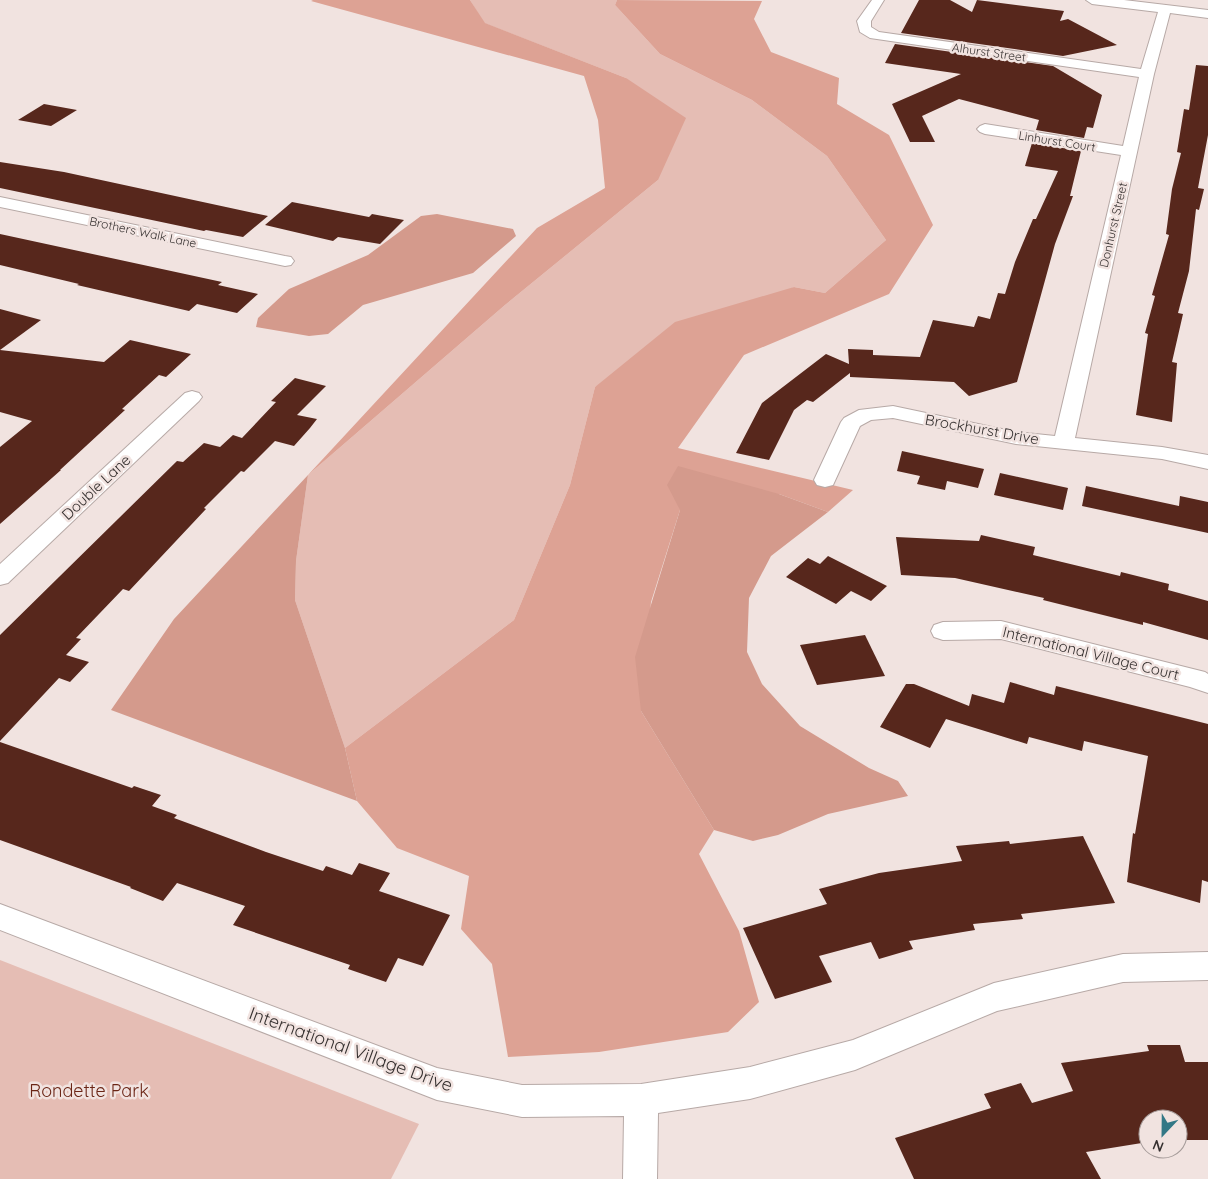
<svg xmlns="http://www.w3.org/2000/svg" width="1208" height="1179" font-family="Quicksand,sans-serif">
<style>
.green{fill:#e5bdb4}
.forest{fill:#dda294}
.water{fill:#d49a8c}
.building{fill:#57271c}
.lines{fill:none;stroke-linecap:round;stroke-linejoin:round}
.minor-casing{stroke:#b7a9a6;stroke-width:2}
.minor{fill:#fff;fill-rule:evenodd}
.labels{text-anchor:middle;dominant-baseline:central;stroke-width:5;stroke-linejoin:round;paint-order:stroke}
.far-street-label{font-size:12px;fill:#363130;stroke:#f1e3e0}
.street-label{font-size:15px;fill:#363130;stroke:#f1e3e0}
.near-street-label{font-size:18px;fill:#363130;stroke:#f1e3e0}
.near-park-label{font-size:18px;fill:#6b2515;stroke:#f1e3e0}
</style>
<rect width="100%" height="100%" fill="#f1e3e0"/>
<!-- green -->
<g class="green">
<polygon points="470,0 617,0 615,5 660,54 752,100 827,156 886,240 825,293 794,287 595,387 570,485 514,620 345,748 295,600 296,561 308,475 505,305 658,180 626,78 484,23"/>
<polygon points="0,960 419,1124 391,1179 0,1179"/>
</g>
<!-- forest -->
<g class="forest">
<polygon points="313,0 470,0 485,23 626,78 686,118 658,180 505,305 308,475 537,228 605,188 598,120 584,76 311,1"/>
<polygon points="617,0 762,1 754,19 771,52 839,78 837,104 889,135 933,225 889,294 744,355 678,448 853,490 828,512 779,494 680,510 651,602 641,711 714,830 699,854 739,931 759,1002 728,1032 599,1052 508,1057 492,964 461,929 469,876 397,848 357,801 345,748 514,620 570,485 595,387 675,322 794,287 825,293 886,240 827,156 752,100 660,54 615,5"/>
</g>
<!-- water -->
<g class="water">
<polygon points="437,214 513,229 516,236 473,273 363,305 328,334 309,336 256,327 258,318 289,289 368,255 421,216"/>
<polygon points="678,466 779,494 828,512 771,556 749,598 747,652 762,684 800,726 869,768 898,781 908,796 828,814 778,835 753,841 714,830 641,711 635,657 680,510 667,485"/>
<polygon points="308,475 296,561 295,600 345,748 357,801 111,710 174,619"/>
</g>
<!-- building -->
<g class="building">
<polygon points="919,0 950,0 972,12 977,0 1064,11 1060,21 1068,19 1117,45 1063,56 901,33"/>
<polygon points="895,44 1053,66 1102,95 1093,128 1087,127 1084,138 1036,130 1039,120 959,99 922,116 935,142 910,142 892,104 961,74 885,63"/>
<polygon points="1196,65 1208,66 1208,135 1198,188 1204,189 1199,210 1196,209 1189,271 1178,313 1183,314 1172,362 1177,363 1172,422 1136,415 1148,334 1145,333 1155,296 1152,295 1169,235 1166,234 1172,189 1181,153 1177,152 1184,109 1189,110"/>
<polygon points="44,104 77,110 51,126 18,120"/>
<polygon points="1032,143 1081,151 1070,196 1073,196 1055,244 1017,382 969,396 954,382 850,377 850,373 813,402 807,400 794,410 769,460 736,453 762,403 826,354 849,364 848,349 873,350 873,355 920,357 933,320 974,327 978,316 990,319 998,293 1005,294 1015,262 1033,219 1036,219 1058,171 1025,166"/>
<polygon points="0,162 64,172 268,216 243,237 206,230 204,231 0,188"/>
<polygon points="292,202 369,217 372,214 404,220 380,244 338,237 333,241 265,225"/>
<polygon points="0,234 222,282 218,285 258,294 237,313 197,304 189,311 77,285 79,284 0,265"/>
<polygon points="0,309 41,320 0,350"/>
<polygon points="130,340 191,354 166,377 159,375 122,409 125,410 60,470 61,470 0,524 0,447 32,421 0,412 0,350 104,362"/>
<polygon points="295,378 326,386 297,415 317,419 310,428 294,446 275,441 244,472 241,471 204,508 206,509 129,591 123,589 76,638 81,639 66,655 89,662 70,682 59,678 0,741 0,635 177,461 183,462 204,443 220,447 233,435 242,438 276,402 271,401"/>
<polygon points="902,451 984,469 978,488 947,481 945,490 917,484 920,476 897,471"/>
<polygon points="1000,473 1068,488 1063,510 994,495"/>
<polygon points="1086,486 1179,506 1180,496 1208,502 1208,533 1082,506"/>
<polygon points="981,535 1035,547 1033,555 1120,576 1121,572 1169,584 1168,590 1208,601 1208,640 1143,622 1143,625 1043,600 1044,598 955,578 901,575 896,537 979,541"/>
<polygon points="828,556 887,586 871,601 851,591 836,604 786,577 808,558 820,564"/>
<polygon points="865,635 885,676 817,685 800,645"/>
<polygon points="1010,682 1054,695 1056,686 1208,724 1208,882 1202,880 1200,903 1127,882 1133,833 1135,834 1148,756 1084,741 1082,751 1029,737 1027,744 946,719 930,748 880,727 906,684 914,684 969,706 972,694 1004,703"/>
<polygon points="0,742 132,788 134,786 161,795 152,806 177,815 174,818 266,852 323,871 326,866 352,875 359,863 390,873 379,891 450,915 423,966 398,958 386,982 348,969 350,965 233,925 245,906 177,883 163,901 130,888 131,887 0,840"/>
<polygon points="1083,836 1115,903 1021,914 1023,919 973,924 975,930 909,941 913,949 879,959 871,942 819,956 832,982 775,999 743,928 827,904 819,889 879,873 962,861 956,846 1009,841 1010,844"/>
<polygon points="1147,1045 1180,1045 1185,1062 1208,1062 1208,1140 1178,1140 1178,1119 1148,1119 1148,1142 1086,1152 1101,1179 914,1179 895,1138 991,1108 984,1094 1021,1083 1032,1103 1073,1091 1061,1063 1149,1051"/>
</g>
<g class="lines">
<defs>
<g id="minor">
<polygon points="872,0 884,0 871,21 871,27 879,32 1141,69 1158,12 1092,4 1086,0 1124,0 1208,10 1208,18 1170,13 1154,74 1075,438 1162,447 1208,455 1208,469 1162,459 1016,444 893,418 871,420 860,426 833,485 825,487 817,485 814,480 841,422 844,418 859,410 893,406 1016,432 1055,436 1121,155 985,134 980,132 977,129 980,126 985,124 1123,146 1139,77 870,38 860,32 857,21"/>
<polygon points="0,197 285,256 291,257 294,261 291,265 285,266 0,207"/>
<polygon points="192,391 199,393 202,397 199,401 8,583 0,585 0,564 185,393"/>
<polygon points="1001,621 1205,672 1208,674 1208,693 1190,687 1001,639 943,640 934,637 931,631 934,625 943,622"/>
<polygon points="0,904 437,1068 522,1085 641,1084 750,1067 853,1040 994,983 1123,954 1208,952 1208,980 1123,982 997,1011 855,1070 750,1099 658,1113 657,1179 623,1179 624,1116 522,1117 437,1100 0,930"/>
</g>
</defs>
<!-- minor casing -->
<use href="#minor" class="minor-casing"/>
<!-- minor -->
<use href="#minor" class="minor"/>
</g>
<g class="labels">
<!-- far-street labels -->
<g class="far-street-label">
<text transform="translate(989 52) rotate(8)">Alhurst Street</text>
<text transform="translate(1057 141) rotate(9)">Linhurst Court</text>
<text transform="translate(1113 225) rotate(-77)">Donhurst Street</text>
<text transform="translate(143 232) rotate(12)">Brothers Walk Lane</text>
</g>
<!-- street labels -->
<g class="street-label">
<text transform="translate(982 429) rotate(10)">Brockhurst Drive</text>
<text transform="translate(96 487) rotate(-43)">Double Lane</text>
<text transform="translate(1091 653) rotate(14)">International Village Court</text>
</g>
<!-- near-street labels -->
<g class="near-street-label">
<text transform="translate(351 1049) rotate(20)">International Village Drive</text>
</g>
<!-- near-park labels -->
<g class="near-park-label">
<text x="89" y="1090">Rondette Park</text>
</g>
</g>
<!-- north arrow -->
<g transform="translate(1163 1134) rotate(202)"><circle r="24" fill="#f1e3e0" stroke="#a69c9a"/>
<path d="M0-4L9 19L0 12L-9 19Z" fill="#337886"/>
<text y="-8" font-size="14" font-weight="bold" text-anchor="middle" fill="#363130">N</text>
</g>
</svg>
